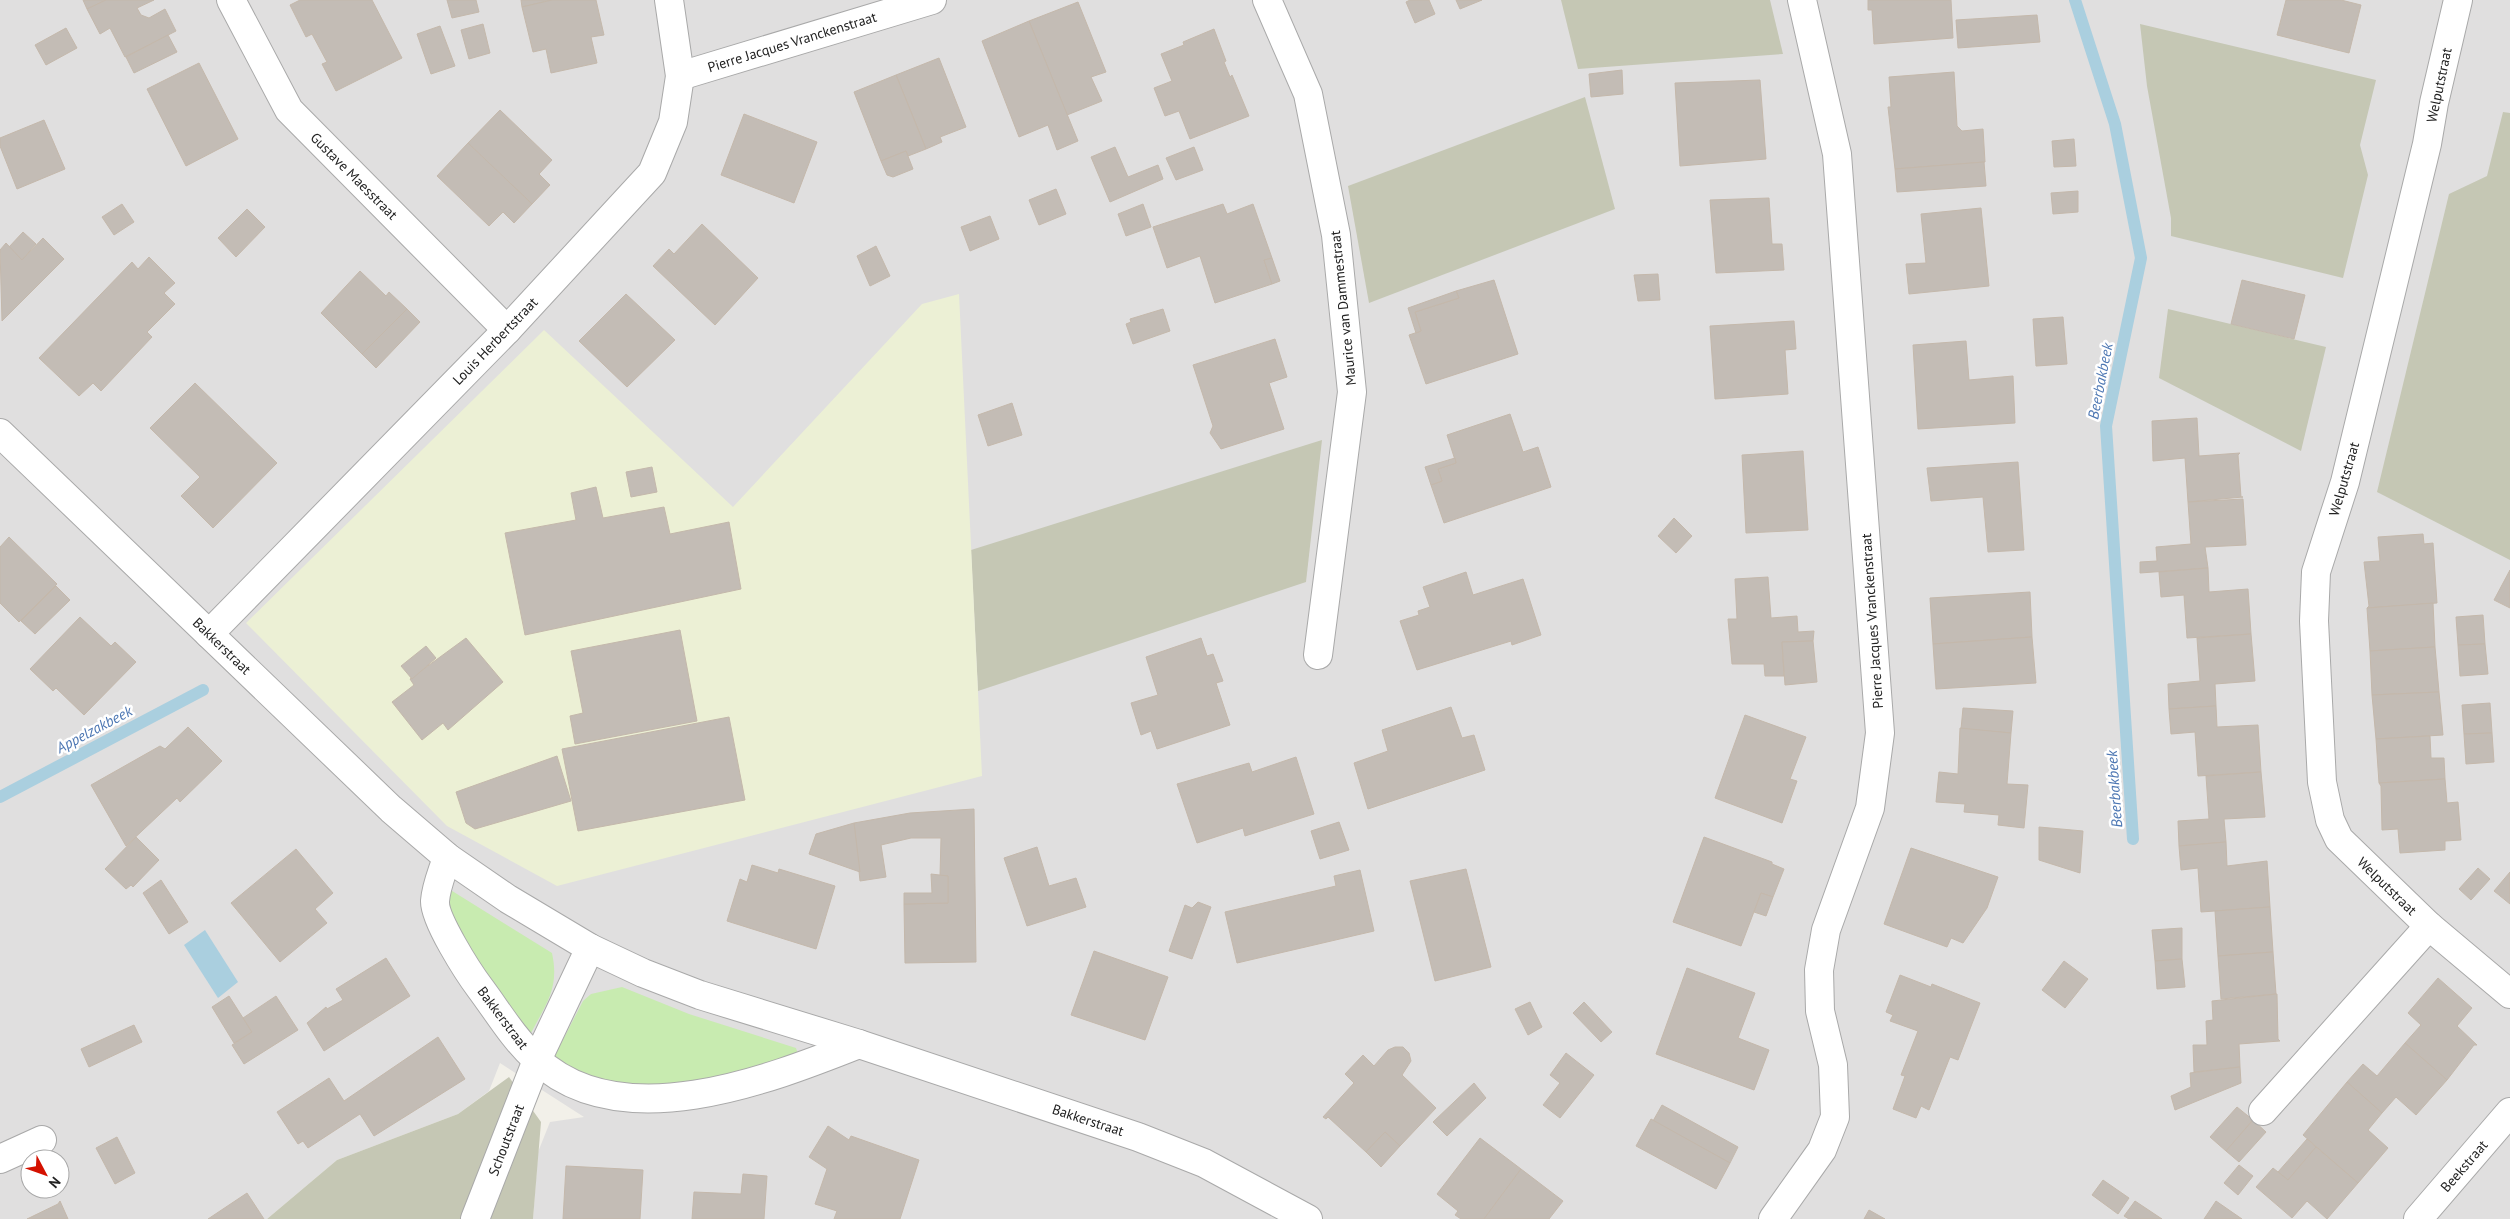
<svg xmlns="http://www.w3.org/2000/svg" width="2510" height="1219" font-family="'PT Sans',sans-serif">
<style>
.residential{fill:#e0dfdf;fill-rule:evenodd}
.construction{fill:#c5c7b4}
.farmland{fill:#ecf0d5}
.grass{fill:#c8ebb0}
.water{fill:#aacfdf}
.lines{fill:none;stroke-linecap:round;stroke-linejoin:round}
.stream{stroke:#aacfdf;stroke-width:12}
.building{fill:#c3bcb5;stroke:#c4b8ab}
.minor-casing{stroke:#a9a9a9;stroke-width:30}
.tertiary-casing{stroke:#a9a9a9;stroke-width:30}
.minor{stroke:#fff;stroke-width:28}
.tertiary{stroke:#fff;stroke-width:28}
.labels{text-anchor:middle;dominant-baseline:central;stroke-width:5;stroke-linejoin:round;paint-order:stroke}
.street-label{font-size:14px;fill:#222;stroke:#fff}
.water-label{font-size:15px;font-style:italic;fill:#4d77b3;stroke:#fff}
</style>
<rect width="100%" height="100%" fill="#f2f0e9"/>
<!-- residential -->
<path class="residential" d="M 0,0 L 2510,0 L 2510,1219 L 533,1219 L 538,1152 L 550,1122 L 584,1117 L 500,1063 L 489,1091 L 458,1114 L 337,1160 L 267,1219 L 0,1219 ZM 30,1159 L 60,1159 L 60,1189 L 30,1189 Z"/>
<!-- construction -->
<g class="construction">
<polygon points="1561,0 1770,0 1783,54 1578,69"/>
<polygon points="2140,24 2376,80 2360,145 2368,175 2343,278 2171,236 2171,218 2147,86"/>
<polygon points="1585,97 1615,209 1369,303 1348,186"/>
<polygon points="2503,112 2510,113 2510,560 2377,492 2449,194 2487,176"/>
<polygon points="2168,309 2326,347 2301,451 2159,378"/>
<polygon points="1322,440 1306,582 978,691 971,550"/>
<polygon points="509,1077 541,1122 533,1219 267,1219 337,1160 458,1114"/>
</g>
<!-- farmland -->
<polygon class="farmland" points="959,294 982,776 557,886 447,826 246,623 544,330 733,507 922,304"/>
<!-- grass -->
<g class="grass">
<path d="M 449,889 L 552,953 C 560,990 545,1005 529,1037 L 507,1010 L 448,912 Z"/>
<polygon points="622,987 689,1014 796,1048 798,1054 782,1062 674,1087 607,1085 553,1059 583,1001 591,994"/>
</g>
<!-- water -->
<polygon class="water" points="205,930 238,982 218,998 184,945"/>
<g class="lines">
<!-- stream -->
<g class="stream">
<polyline points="2075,0 2115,124 2141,258 2106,426 2133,839"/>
<polyline points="0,797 203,690"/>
</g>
</g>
<!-- building -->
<g class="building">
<polygon points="83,0 106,0 87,9"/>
<polygon points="106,0 154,0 137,8 141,15 149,18 165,9 176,31 125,57 110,28 100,34 87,9"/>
<polygon points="300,0 372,0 402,58 336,91 322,64 327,62 312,34 306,37 290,5"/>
<polygon points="447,0 476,0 479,12 452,18"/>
<polygon points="521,0 552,0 522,7"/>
<polygon points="552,0 596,0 604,35 591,37 597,63 551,73 546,49 533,52 522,7"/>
<polygon points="1410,0 1429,0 1435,14 1415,23 1406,2"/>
<polygon points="1456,0 1482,0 1460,9"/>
<polygon points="1868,0 1951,0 1953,38 1874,44 1872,10 1868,10"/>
<polygon points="2286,0 2341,0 2361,5 2349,53 2277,35"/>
<polygon points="1078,2 1106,72 1091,77 1102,101 1067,115 1029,21"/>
<polygon points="2037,15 2040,42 1958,48 1956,20"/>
<polygon points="1029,21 1078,141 1057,150 1048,125 1019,137 982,41"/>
<polygon points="483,24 490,53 469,59 461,30"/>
<polygon points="440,26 455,66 431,74 417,34"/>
<polygon points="66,28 77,48 46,65 35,45"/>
<polygon points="1214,29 1226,61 1224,62 1230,77 1232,75 1249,116 1190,139 1179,111 1165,116 1154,88 1172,81 1161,54 1184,45 1183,42"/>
<polygon points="168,35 177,52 134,73 126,57"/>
<polygon points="939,58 966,127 940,137 942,142 926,149 896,75"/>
<polygon points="199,63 238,139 186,166 147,89"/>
<polygon points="1622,70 1623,94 1591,97 1589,74"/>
<polygon points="1954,72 1957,126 1962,131 1983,129 1985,162 1895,169 1888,107 1891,107 1889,77"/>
<polygon points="896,75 926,149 908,156 906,151 881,161 854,92"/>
<polygon points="1760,80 1766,159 1680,166 1675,83"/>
<polygon points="500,110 552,160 539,174 550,185 532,204 468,143"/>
<polygon points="744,114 817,142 794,203 721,175"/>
<polygon points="44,120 65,169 17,189 0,146 0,138"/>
<polygon points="2074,139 2076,166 2054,167 2052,141"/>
<polygon points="468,143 532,204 514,223 503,212 489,226 437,176"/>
<polygon points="1115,147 1128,177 1158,165 1163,179 1110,202 1091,157"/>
<polygon points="1194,147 1203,170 1176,180 1166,158"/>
<polygon points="906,151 913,169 893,177 887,175 881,161"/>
<polygon points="1984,162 1986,186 1897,192 1895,169"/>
<polygon points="1056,189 1066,214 1039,225 1029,200"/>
<polygon points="2078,191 2078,212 2053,214 2051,193"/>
<polygon points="1769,198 1772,244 1782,244 1784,270 1716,273 1710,200"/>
<polygon points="122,204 134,222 114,235 102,217"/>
<polygon points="1143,204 1151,227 1126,236 1118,214"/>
<polygon points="1223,204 1227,214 1253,204 1272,258 1264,260 1272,284 1215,303 1200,256 1167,268 1153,227"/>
<polygon points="1981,208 1989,286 1909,294 1906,264 1926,263 1921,214"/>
<polygon points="247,209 265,227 236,257 218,238"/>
<polygon points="990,216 999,239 970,251 961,227"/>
<polygon points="702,224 758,278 715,325 653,266 669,249 674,254"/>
<polygon points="23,232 36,244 22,260 9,247"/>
<polygon points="43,238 64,259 2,321 0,250 6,243 22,260"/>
<polygon points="876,246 890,276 870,286 857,256"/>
<polygon points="149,257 175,283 164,293 175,304 147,332 152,337 101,391 93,383 79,396 39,358 132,262 138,269"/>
<polygon points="1272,258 1280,281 1272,284 1264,260"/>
<polygon points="360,271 386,296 389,292 407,309 362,354 321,313"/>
<polygon points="1658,274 1660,300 1638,301 1634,275"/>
<polygon points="1494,280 1518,354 1426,384 1409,335 1421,331 1415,312 1459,298 1456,291"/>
<polygon points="2242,280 2305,295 2294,339 2231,324"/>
<polygon points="1456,291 1459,298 1415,312 1421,331 1416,333 1408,308"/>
<polygon points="626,294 675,340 627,387 579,341"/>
<polygon points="407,309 420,322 376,368 362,354"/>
<polygon points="1163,309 1170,331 1133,344 1126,324 1131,322 1130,319"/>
<polygon points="2063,317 2067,364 2036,366 2033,319"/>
<polygon points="1794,321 1796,349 1785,350 1788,394 1715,399 1710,326"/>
<polygon points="1275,339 1287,377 1269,383 1284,429 1221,449 1210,433 1213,426 1193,365"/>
<polygon points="1966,341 1969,380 2013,376 2015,423 1918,429 1913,345"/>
<polygon points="195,383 277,463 213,528 181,496 200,477 150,428"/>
<polygon points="1012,403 1022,435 988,446 978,415"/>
<polygon points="1510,414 1523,452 1538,447 1551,487 1444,523 1431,485 1442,481 1438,469 1456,463 1447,435"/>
<polygon points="2197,418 2199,456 2240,453 2238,455 2241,497 2243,497 2188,502 2185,458 2153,461 2152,421"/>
<polygon points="1803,451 1808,530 1746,533 1742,455"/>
<polygon points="1455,458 1456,463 1438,469 1442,481 1431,485 1425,467"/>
<polygon points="2018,462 2024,550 1988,552 1983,497 1931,501 1927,468"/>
<polygon points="652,467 657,492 631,497 626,472"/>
<polygon points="596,487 603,518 664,507 670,534 729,522 741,589 525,635 505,533 576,520 571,493"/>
<polygon points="2243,499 2246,545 2205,547 2208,568 2140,573 2140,562 2157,561 2156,547 2191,544 2188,502"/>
<polygon points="1674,518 1692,536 1676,553 1658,536"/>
<polygon points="2423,534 2424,544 2433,543 2437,603 2367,608 2369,606 2364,562 2380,561 2378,537"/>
<polygon points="9,537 57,584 19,622 0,603 0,547"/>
<polygon points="2208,568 2209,592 2248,589 2251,634 2187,638 2184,595 2161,597 2159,572"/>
<polygon points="2510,570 2510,608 2494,600"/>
<polygon points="1466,572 1473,595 1523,579 1541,635 1512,645 1511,641 1417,670 1400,621 1419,615 1418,611 1430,607 1423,587"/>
<polygon points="1768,577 1771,618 1797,616 1798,632 1814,631 1813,641 1782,642 1784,676 1765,676 1764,664 1732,664 1728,619 1737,619 1735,579"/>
<polygon points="56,586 70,600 35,634 21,621"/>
<polygon points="2030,592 2032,637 1933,644 1930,598"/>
<polygon points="2433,603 2435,647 2370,651 2367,608"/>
<polygon points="2483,615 2485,644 2458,645 2456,617"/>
<polygon points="80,617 111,646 115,642 136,662 84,715 56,688 53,691 30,669"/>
<polygon points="680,630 697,721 575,744 570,716 583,713 571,651"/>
<polygon points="2251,634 2255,681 2215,684 2216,706 2169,709 2168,684 2200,681 2197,638"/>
<polygon points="2032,637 2036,683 1936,689 1933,644"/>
<polygon points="466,638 503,682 448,730 443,723 422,740 392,702 414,685 410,679"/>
<polygon points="1201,638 1207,656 1213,654 1223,681 1216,683 1230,725 1157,749 1151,731 1141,735 1131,703 1158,695 1146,657"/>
<polygon points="1813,641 1817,682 1785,685 1782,642"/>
<polygon points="2485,644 2488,674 2460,676 2458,645"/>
<polygon points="426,646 436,658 412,679 401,666"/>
<polygon points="2435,647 2439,692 2372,695 2370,651"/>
<polygon points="2439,692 2443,735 2376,739 2372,695"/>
<polygon points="2490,703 2492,733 2464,734 2462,705"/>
<polygon points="2216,706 2217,727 2258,725 2261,772 2198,776 2195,732 2171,734 2169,709"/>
<polygon points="1451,707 1462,738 1474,735 1485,770 1368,809 1354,763 1388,751 1382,730"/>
<polygon points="1963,708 2013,711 2011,733 1961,729"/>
<polygon points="1745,715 1806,737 1790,779 1797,781 1782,823 1715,798"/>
<polygon points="729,717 745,800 578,831 562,749"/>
<polygon points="188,727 222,761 180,802 177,798 126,846 91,785 160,746 165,749"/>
<polygon points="1960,728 2011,733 2007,784 2028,785 2024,828 1998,825 1999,815 1964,812 1965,804 1936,802 1939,772 1958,774"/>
<polygon points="2492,733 2494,762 2466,764 2464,734"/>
<polygon points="2430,736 2431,758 2444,758 2445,779 2379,783 2376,739"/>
<polygon points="557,756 571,801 475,829 466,823 456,792"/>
<polygon points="1296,757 1314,814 1245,836 1243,828 1197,843 1177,784 1249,763 1252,772"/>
<polygon points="2261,772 2265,817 2224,819 2226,842 2179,846 2178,821 2209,819 2206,776"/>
<polygon points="2445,779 2447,803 2458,802 2461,840 2445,841 2445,850 2400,853 2398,829 2382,830 2381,786 2379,783"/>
<polygon points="974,809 976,962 905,963 904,904 948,903 948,876 940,876 941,838 911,838 881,845 886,877 860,881 854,823 910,813"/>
<polygon points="1339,822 1349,850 1320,859 1311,831"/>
<polygon points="854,823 860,872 809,854 816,834"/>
<polygon points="2039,827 2083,831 2080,873 2039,860"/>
<polygon points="136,837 159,860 133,887 131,885 126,889 105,869"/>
<polygon points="1704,837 1772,862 1772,864 1784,869 1773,897 1761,893 1741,946 1673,922"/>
<polygon points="2226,842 2227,866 2267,861 2270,907 2201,912 2198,868 2181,870 2179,846"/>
<polygon points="1037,847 1049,886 1076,878 1086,907 1027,926 1004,858"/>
<polygon points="1911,848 1998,877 1987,908 1963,943 1951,938 1947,947 1884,924"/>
<polygon points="296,849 333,893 315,909 327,923 280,962 231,903"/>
<polygon points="752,865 778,873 779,869 835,886 816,949 727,921 740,879 747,882"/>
<polygon points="2478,868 2490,879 2471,900 2459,889"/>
<polygon points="1466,869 1491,967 1435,981 1410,881"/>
<polygon points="1360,870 1374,931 1237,963 1225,912 1336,886 1334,876"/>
<polygon points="2510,872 2510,904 2494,891"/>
<polygon points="931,874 948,876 948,903 904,904 904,893 932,893"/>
<polygon points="161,880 188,922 169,934 143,893"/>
<polygon points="1761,893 1773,897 1766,916 1754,912"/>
<polygon points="1198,902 1211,907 1192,959 1169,951 1185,905 1192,908"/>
<polygon points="2270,907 2273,952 2218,956 2215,911"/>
<polygon points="2182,928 2182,959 2155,961 2152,930"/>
<polygon points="1094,951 1168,977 1145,1040 1071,1015"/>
<polygon points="2273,952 2276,994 2221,999 2218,956"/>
<polygon points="386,958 410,996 324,1051 307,1023 326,1007 327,1009 343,1000 336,989"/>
<polygon points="2182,959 2185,987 2157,989 2155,961"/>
<polygon points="2064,961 2088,979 2065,1008 2042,990"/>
<polygon points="1687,968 1755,993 1738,1038 1769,1050 1754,1090 1656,1054"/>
<polygon points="1900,975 1931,987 1932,984 1980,1003 1958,1060 1950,1057 1929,1110 1921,1106 1916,1118 1893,1109 1905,1076 1901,1075 1918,1031 1890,1021 1893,1015 1886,1012"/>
<polygon points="2438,978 2472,1008 2457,1026 2477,1045 2474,1045 2447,1080 2405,1043 2421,1025 2408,1013"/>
<polygon points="2277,994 2278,1039 2280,1041 2239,1044 2240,1067 2194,1072 2193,1045 2207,1045 2206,1021 2213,1020 2212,1001"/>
<polygon points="229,996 252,1032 234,1043 212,1007"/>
<polygon points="276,996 298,1030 244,1064 232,1045 252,1032 243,1018"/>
<polygon points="1530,1002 1542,1027 1528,1035 1515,1009"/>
<polygon points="1584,1002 1612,1032 1601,1042 1573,1013"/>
<polygon points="134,1025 142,1042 89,1067 81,1049"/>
<polygon points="438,1037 465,1079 374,1136 360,1114 308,1148 303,1141 298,1144 277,1112 329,1078 344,1101"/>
<polygon points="2405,1043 2447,1080 2416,1115 2396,1097 2382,1113 2347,1082 2363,1064 2377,1076"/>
<polygon points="1395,1047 1403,1047 1409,1053 1411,1061 1402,1075 1436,1108 1400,1146 1385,1132 1366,1152 1328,1117 1326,1119 1323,1117 1354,1083 1345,1074 1363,1055 1374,1066 1388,1050"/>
<polygon points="1566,1053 1594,1075 1560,1118 1543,1105 1560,1083 1550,1075"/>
<polygon points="2240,1067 2241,1083 2175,1110 2171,1096 2191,1087 2190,1073"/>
<polygon points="2347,1082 2382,1113 2368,1130 2388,1148 2358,1183 2303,1135"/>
<polygon points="1474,1083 1486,1098 1447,1136 1433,1122"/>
<polygon points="1662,1105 1738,1147 1730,1163 1653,1121"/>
<polygon points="2237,1107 2253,1120 2226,1151 2210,1137"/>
<polygon points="1651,1119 1730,1163 1716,1189 1636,1146"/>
<polygon points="2253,1120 2266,1132 2239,1162 2226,1151"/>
<polygon points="828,1126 849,1140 851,1136 919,1160 900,1219 834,1219 837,1211 815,1204 827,1169 809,1157"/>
<polygon points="1385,1132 1400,1146 1381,1167 1366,1152"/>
<polygon points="117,1137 135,1173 115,1184 96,1148"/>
<polygon points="1480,1138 1521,1169 1484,1219 1461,1219 1455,1215 1458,1211 1437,1194"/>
<polygon points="2307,1139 2316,1147 2288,1180 2278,1172"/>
<polygon points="2316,1147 2358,1183 2327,1219 2307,1201 2292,1218 2256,1187 2273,1168 2288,1180"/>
<polygon points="2239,1165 2253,1176 2238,1195 2224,1183"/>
<polygon points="566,1166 643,1170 640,1219 563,1219"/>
<polygon points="1521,1169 1563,1201 1549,1219 1484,1219"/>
<polygon points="743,1174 767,1176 764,1219 692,1219 694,1192 741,1194"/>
<polygon points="2103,1180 2129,1198 2118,1214 2092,1195"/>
<polygon points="247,1193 264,1219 208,1219"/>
<polygon points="60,1201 68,1219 27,1219 58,1204"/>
<polygon points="2135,1201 2162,1219 2129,1219 2124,1216"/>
<polygon points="2216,1201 2242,1219 2204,1219"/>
<polygon points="1869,1210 1885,1219 1864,1219"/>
</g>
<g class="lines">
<defs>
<g id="minor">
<polyline points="231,0 289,110 507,330"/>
<polyline points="1267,0 1308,94 1336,235 1352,392 1318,655"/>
<polyline points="2458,0 2434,103 2427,144 2345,482 2316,572 2314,621 2322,782 2330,820 2339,839 2429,926 2510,994"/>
<polyline points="680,76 932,0"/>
<polyline points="209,634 507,330 652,173 673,122 680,76 669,0"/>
<path d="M 447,857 C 443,871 436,886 435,901 C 434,919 468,972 480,988 C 498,1012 513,1038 536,1059 C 620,1138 768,1080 859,1044"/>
<polyline points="2263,1111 2429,926"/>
<polyline points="0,1159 42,1140"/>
<polyline points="475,1219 537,1060 590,948"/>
<polyline points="1773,1219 1822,1150 1835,1117 1833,1065 1820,1011 1819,970 1826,930 1870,808 1880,733 1837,154 1802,0"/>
</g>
<g id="tertiary">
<polyline points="0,433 391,809 447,857 508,899 590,948 643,973 700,995 859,1044 1138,1137 1204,1163 1308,1219"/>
<polyline points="2418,1219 2510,1112"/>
</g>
</defs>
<!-- minor casing -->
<use href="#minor" class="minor-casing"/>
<!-- tertiary casing -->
<use href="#tertiary" class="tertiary-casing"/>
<!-- minor -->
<use href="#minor" class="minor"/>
<!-- tertiary -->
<use href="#tertiary" class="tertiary"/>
</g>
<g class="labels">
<!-- street labels -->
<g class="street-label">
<text transform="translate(792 42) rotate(-17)">Pierre Jacques Vranckenstraat</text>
<text transform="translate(2439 85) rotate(-78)">Welputstraat</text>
<text transform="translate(354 176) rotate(45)">Gustave Maesstraat</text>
<text transform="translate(1343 308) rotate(-96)">Maurice van Dammestraat</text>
<text transform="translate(495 341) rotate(-46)">Louis Herbertstraat</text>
<text transform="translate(2344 479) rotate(-74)">Welputstraat</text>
<text transform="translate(1872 621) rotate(-94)">Pierre Jacques Vranckenstraat</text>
<text transform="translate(222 646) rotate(44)">Bakkerstraat</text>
<text transform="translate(2387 886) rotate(44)">Welputstraat</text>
<text transform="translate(503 1018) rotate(53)">Bakkerstraat</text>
<text transform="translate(1088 1120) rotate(18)">Bakkerstraat</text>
<text transform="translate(506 1140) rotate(-69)">Schoutstraat</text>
<text transform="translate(2464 1166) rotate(-49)">Beekstraat</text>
</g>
<!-- water labels -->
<g class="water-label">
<text transform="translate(2100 381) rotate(-79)">Beerbakbeek</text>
<text transform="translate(94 729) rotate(-28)">Appelzakbeek</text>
<text transform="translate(2114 789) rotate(-94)">Beerbakbeek</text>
</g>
</g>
<!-- north arrow -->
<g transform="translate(45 1174) rotate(131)"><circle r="24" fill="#ffffff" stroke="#a7a7a7"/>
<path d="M0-4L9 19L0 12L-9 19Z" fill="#d41100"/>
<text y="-8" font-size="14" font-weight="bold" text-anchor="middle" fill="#222222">N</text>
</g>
</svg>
